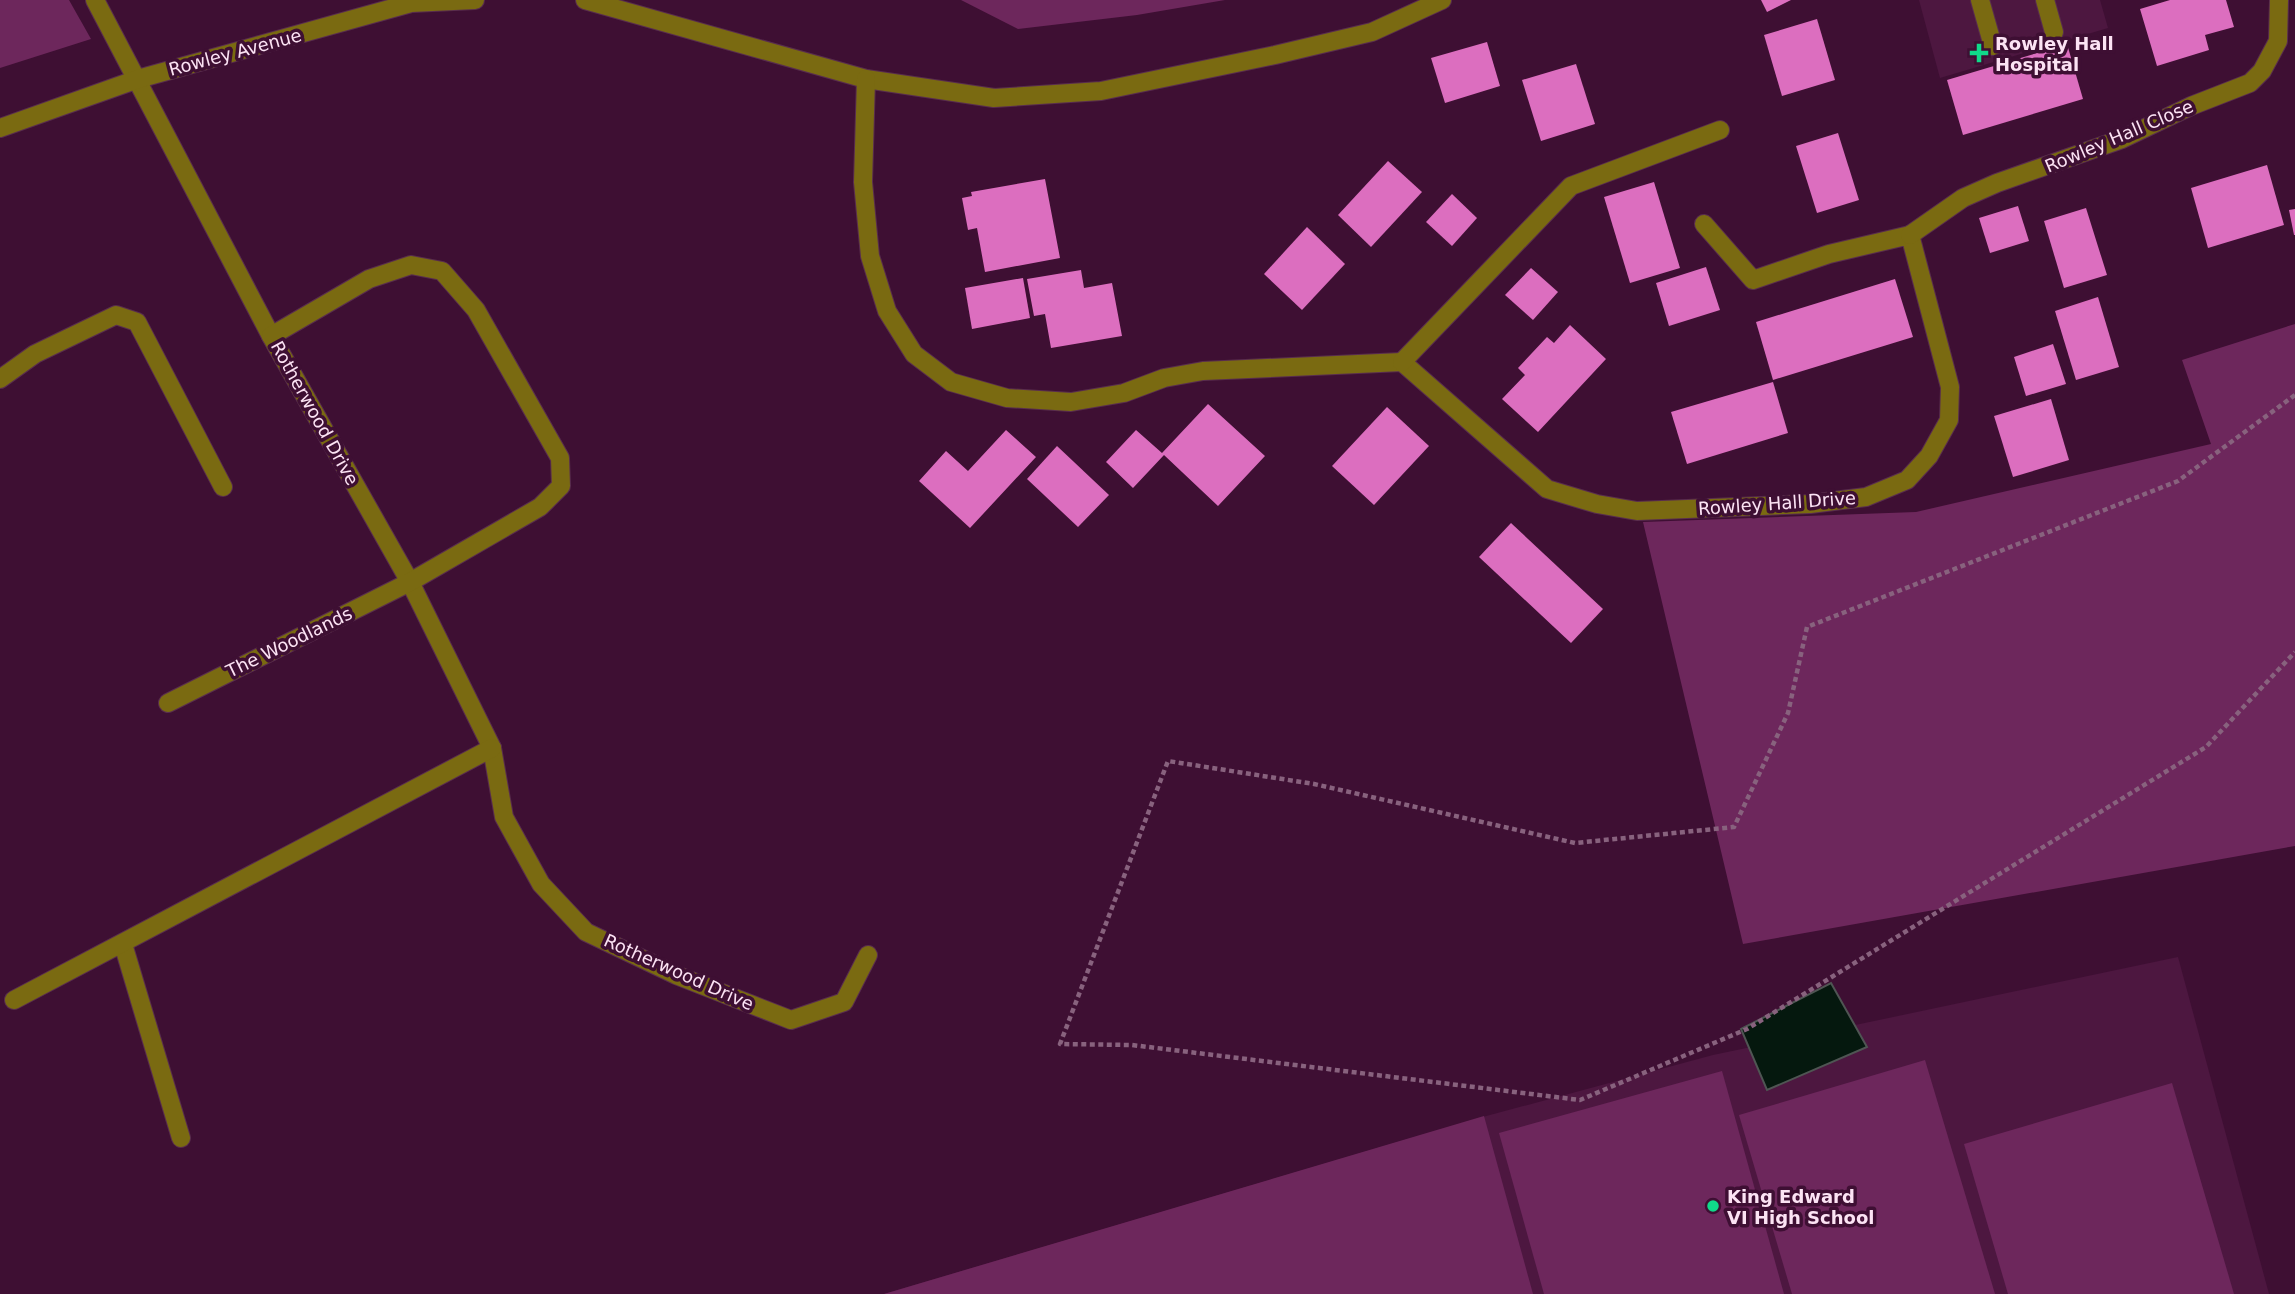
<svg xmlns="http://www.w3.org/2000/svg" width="2295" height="1294" font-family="'DejaVu Sans',sans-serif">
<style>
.built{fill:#4d1740}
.green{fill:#6d275c}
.water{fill:#05180e;stroke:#4f5553;stroke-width:2}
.building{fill:#dc6ebf}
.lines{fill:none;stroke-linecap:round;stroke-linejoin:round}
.minor-casing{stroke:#592d4e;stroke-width:20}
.path{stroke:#88627e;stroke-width:4.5;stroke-dasharray:5 3.5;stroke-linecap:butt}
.minor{stroke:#7a6a11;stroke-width:18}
.poi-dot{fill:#10d98a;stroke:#3e0f33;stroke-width:2.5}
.labels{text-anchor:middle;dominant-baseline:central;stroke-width:7;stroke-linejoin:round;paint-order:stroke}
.poi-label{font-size:18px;font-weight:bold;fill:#fce3f4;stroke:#3e0f33;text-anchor:start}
.street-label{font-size:18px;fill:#fce3f4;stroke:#3e0f33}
</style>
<rect width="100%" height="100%" fill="#3e0f33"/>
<!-- built -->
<g class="built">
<polygon points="1919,0 2100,0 2108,28 1940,78"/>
<polygon points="2178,957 2269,1294 884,1294 1479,1118 1713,1055"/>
</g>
<!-- green -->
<g class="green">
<polygon points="0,0 69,0 91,39 0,68"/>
<polygon points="961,0 1225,0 1137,15 1018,29"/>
<polygon points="2295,324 2295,846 1743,944 1643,522 1916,512 2211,444 2182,360"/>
<polygon points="1925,1060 1995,1294 1792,1294 1739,1115"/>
<polygon points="1722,1071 1784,1294 1544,1294 1499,1133"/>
<polygon points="2172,1083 2234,1294 2008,1294 1964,1144"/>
<polygon points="1484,1116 1533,1294 884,1294"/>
</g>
<!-- water -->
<polygon class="water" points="1831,983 1867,1047 1767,1090 1741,1029"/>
<!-- building -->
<g class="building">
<polygon points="1761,0 1791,0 1767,12"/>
<polygon points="2170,0 2226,0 2234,27 2205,35 2209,50 2157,66 2140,9"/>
<polygon points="1817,19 1835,80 1782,96 1764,35"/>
<polygon points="1487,42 1500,86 1445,103 1431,58"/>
<polygon points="2067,44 2083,99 1963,135 1947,80"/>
<polygon points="1576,64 1595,124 1541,141 1522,80"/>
<polygon points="1838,133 1859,200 1817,213 1796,146"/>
<polygon points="1388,161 1422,192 1371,247 1338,215"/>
<polygon points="2267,165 2284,225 2208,248 2191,188"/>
<polygon points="1045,179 1060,258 985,272 977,228 968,230 962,198 972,196 971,192"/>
<polygon points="1654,182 1680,268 1630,283 1604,197"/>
<polygon points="1452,194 1477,218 1452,246 1426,222"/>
<polygon points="2018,206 2029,241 1990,253 1979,218"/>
<polygon points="2086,208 2107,275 2064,288 2044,221"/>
<polygon points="2295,209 2295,235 2294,235 2289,210"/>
<polygon points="1307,227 1345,264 1302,310 1264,274"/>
<polygon points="1706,267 1720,310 1669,326 1656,283"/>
<polygon points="1531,268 1558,292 1533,320 1505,295"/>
<polygon points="1081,270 1084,288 1112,283 1122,336 1051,348 1045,314 1034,316 1027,279"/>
<polygon points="1023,278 1030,318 972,329 965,288"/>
<polygon points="1895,279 1913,337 1773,380 1756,322"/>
<polygon points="2098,297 2119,367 2076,380 2055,311"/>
<polygon points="1570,325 1606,359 1538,432 1502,399 1525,375 1518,368 1547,337 1554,343"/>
<polygon points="2053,344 2066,384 2026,396 2014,357"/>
<polygon points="1773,382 1788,433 1687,464 1671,412"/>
<polygon points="2051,399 2069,460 2013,477 1994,416"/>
<polygon points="1208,404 1265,456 1218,506 1164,455 1133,488 1106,462 1136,430 1162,453"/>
<polygon points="1387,407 1429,446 1374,505 1332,466"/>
<polygon points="1006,430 1036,457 970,528 919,481 946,451 968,471"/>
<polygon points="1057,446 1109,495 1078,527 1027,479"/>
<polygon points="1511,523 1603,609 1571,643 1479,557"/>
</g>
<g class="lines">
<defs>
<g id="minor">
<polyline points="95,0 271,336 410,582 492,748 504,817 541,884 586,932 676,975 791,1020 844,1002 868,955"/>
<polyline points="585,0 866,79 994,98 1101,91 1275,55 1372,32 1442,0"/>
<polyline points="1980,0 1993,46"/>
<polyline points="2045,0 2054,32"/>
<polyline points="866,79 863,182 870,256 887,311 914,354 951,382 1007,398 1071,402 1124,393 1164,378 1203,371 1402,362 1547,489 1597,504 1637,511 1810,504 1866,497 1907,480 1929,456 1949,420 1950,387 1910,235 1829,254 1753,280 1704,224"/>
<polyline points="0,128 138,79 411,3 475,0"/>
<polyline points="1910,235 1963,198 1997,183 2122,139 2191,106 2250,83 2262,71 2278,41 2279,0"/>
<polyline points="1402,362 1571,186 1720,130"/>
<polyline points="0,379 35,354 116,315 137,322 223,487"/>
<polyline points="168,703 410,582 540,507 561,486 560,458 476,310 442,271 411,265 369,279 271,336"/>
<polyline points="123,944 181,1138"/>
<polyline points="14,1000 492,748"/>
</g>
</defs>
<!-- minor casing -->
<use href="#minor" class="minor-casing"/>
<!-- path -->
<polyline class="path" points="2295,395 2178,481 1807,627 1788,713 1734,827 1575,843 1314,784 1168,761 1060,1044 1132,1045 1580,1100 1747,1029 2206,747 2295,652"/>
<!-- minor -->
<use href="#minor" class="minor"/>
</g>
<!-- markers -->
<g class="poi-dot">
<path d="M1975.5 42.5h7v7h7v7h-7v7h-7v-7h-7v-7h7z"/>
<circle cx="1713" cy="1206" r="7"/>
</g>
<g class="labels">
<!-- poi labels -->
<g class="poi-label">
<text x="1995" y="43">Rowley Hall<tspan x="1995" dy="21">Hospital</tspan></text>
<text x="1727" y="1196">King Edward<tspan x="1727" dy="21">VI High School</tspan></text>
</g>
<!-- street labels -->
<g class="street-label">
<text transform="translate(235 52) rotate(-15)">Rowley Avenue</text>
<text transform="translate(2119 136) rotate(-23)">Rowley Hall Close</text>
<text transform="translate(315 413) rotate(61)">Rotherwood Drive</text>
<text transform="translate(1777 503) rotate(-4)">Rowley Hall Drive</text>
<text transform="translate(289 642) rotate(-26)">The Woodlands</text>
<text transform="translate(679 972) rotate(24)">Rotherwood Drive</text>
</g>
</g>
</svg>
